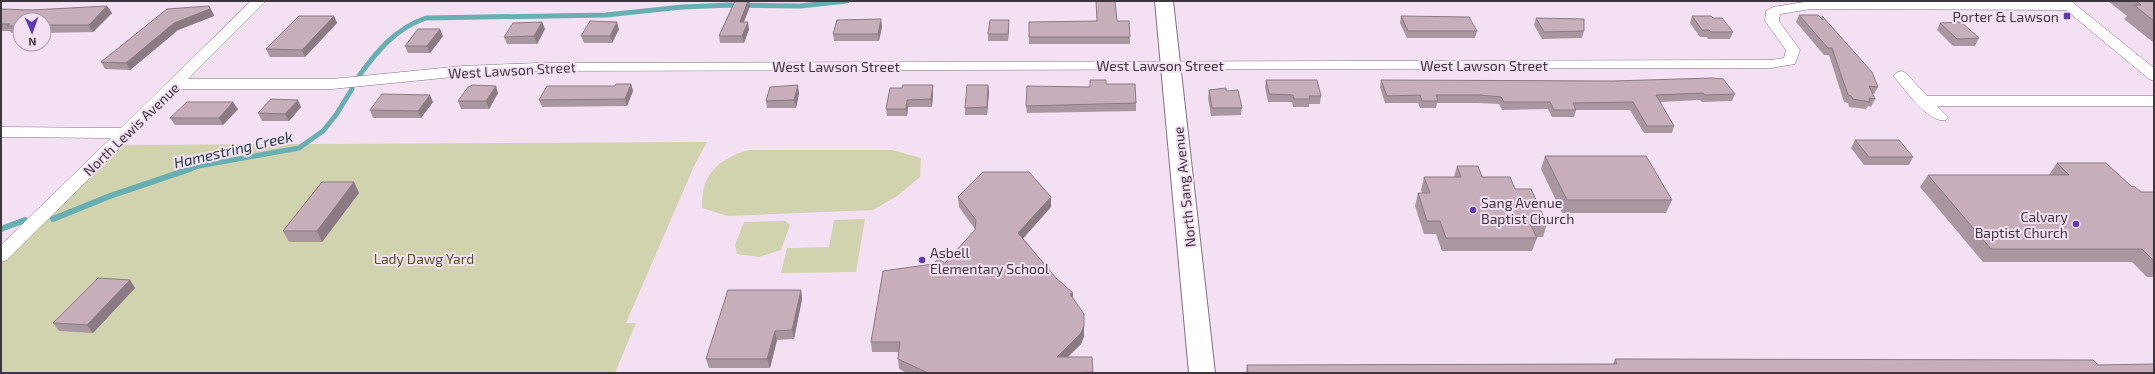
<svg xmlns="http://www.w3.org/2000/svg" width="2155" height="374" font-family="'Exo 2',sans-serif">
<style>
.green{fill:#d0d3ad}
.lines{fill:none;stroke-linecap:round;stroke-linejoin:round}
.stream-far1{stroke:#67afb2;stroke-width:5}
.stream{stroke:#67afb2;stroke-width:6}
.street-casing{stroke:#817081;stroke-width:1}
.secondary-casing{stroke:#817081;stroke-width:2}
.street{fill:#fff;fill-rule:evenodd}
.secondary{fill:#fff;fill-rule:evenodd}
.wall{fill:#aa96a1}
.shaded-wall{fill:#8b7a83}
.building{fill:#c6aebb;stroke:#8b7a83}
.poi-dot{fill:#5c3bb4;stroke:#f4e0f3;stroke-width:1.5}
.labels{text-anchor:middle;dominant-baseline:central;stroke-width:4;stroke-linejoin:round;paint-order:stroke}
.poi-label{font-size:14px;fill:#3e363e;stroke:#f4e0f3;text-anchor:end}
.street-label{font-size:14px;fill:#3e363e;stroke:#f4e0f3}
.park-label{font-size:14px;fill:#545618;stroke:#f4e0f3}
.water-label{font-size:15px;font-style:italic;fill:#1a3d3f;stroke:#f4e0f3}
</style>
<rect width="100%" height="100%" fill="#f4e0f3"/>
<!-- green -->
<g class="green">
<polygon points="707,142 695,164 626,323 636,323 615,373 1,373 1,256 115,145"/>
<path d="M 748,150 L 892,150 L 921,158 L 920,177 L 897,196 L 873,210 L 728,216 L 702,208 C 701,174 717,160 748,150 Z"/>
<polygon points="865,219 856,272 781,273 787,248 829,247 834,220"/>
<polygon points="786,221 790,225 781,250 759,257 737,254 735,245 744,222"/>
</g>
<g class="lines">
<!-- stream-far1 -->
<g class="stream-far1">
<path d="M 359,76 C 377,51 396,28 426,18 L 606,15 L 682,7 L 730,5 L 800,6 L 847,1"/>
<polyline points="187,170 199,166 299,148 323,131 336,115 352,89"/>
</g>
<!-- stream -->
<g class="stream">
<polyline points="53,219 110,196 190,169"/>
<polyline points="1,229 25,220"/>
</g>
<defs>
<g id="street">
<polygon points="251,1 266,1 188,79 332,79 463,66 538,63 1771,60 1784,58 1786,50 1765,21 1766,11 1773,7 1810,1 2071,1 2154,68 2154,81 2149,79 2066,10 1811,9 1780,14 1779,21 1800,50 1795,64 1771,68 538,71 463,76 332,89 179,89 7,260 1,262 1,245 111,138 1,137 1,127 121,128"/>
<path d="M 1901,71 L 1906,73 L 1927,96 L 2154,96 L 2154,106 L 1937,106 L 1948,117 L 1946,120 C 1929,124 1906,91 1896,79 L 1893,76 L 1896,73 Z"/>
</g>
<polygon id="secondary" points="1155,1 1173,1 1215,373 1189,373"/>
</defs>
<!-- street casing -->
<use href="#street" class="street-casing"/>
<!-- secondary casing -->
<use href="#secondary" class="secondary-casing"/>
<!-- street -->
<use href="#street" class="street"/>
<!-- secondary -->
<use href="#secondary" class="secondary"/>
</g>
<!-- wall -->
<g class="wall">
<polygon points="735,1 749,1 750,6 744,22 749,29 744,43 720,43 719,36"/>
<polygon points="2108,1 2154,1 2154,43 2124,19 2127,16"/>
<polygon points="107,6 112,13 93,32 44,33 44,20 20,20 20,33 12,33 10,31 1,31 1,9 32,10"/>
<polygon points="213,13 214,16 178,30 130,70 105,69 101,62"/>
<polygon points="1799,15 1821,18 1822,16 1878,87 1874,94 1873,94 1875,99 1871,107 1868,106 1866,109 1849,107 1848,103 1844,102 1829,55 1824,55 1796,22"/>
<polygon points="334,16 337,23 305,57 270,57 266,49"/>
<polygon points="1401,16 1477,31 1475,38 1407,38 1400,23"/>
<polygon points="1692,16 1713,18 1733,32 1730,39 1708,39 1707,37 1700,37 1690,23"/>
<polygon points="1536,18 1584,31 1582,38 1542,39 1534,25"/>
<polygon points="1096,21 1130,37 1130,44 1029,44 1029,37"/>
<polygon points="542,22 545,29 537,44 507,44 504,37"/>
<polygon points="1940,23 1979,38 1975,46 1953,46 1937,30"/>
<polygon points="882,26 879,41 834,41 833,34"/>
<polygon points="1009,27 1008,41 988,41 988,34"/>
<polygon points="619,29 612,43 584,43 581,36"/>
<polygon points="443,36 430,53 408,53 405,46"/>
<polygon points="1266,80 1321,96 1320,104 1309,104 1309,107 1293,107 1292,102 1268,102 1265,87"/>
<polygon points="1381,80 1735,94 1732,101 1702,102 1700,100 1660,102 1674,126 1672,133 1644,133 1630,110 1576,110 1574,117 1552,117 1548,109 1502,110 1499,104 1477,103 1437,103 1436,108 1420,108 1418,103 1385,103 1380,87"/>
<polygon points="631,84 633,91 627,106 542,107 539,100"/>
<polygon points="1106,84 1136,103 1136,111 1027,113 1026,106 1090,87"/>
<polygon points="988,85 989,92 987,115 965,115 965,108"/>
<polygon points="890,88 933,93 932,107 908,107 907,116 887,116 886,109"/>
<polygon points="1209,90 1226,91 1242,108 1241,115 1211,116 1208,98"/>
<polygon points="498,93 489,109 461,109 458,101"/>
<polygon points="799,93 796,108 767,108 766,101"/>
<polygon points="433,102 421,118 373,118 370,110"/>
<polygon points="301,107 289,121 262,121 258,113"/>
<polygon points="238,109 223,125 175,125 170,118"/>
<polygon points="1855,140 1913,157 1909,165 1864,165 1851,148"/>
<polygon points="1545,156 1672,200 1666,213 1562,213 1541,169"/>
<polygon points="2057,163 2131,186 2141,192 2154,192 2154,277 2147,277 2132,262 1983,262 1920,187 1928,175 2049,175"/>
<polygon points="1457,166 1482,177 1515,189 1547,224 1543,237 1536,237 1537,238 1532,251 1442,251 1436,234 1424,234 1415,206 1418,193 1422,193 1421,190 1424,177 1454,177"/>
<polygon points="354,182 359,193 322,242 289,242 283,231"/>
<polygon points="958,197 1051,197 1051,207 1023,238 1056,278 1073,293 1073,298 1084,336 1081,344 1068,357 1092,357 1093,373 907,373 899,369 898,359 899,352 872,352 871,342 975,230 975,229 959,207"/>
<polygon points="130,280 135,288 93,333 59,331 53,323"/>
<polygon points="801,290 802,299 794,339 777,340 770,368 709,368 706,359"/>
<polygon points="1615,359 2098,365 2154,373 1246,373 1247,365 1613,364"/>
</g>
<!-- shaded-wall -->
<g class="shaded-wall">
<polygon points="748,1 749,1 750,6 741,29 740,22"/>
<polygon points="107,6 112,13 93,32 89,25"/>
<polygon points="209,6 213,13 214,16 178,30 130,70 126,63 174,23"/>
<polygon points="334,16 337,23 305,57 302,50"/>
<polygon points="881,19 882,26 879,41 878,34"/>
<polygon points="1009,20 1009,27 1008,41 1008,34"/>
<polygon points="542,22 545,29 537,44 534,36"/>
<polygon points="617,22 619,29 612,43 610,36"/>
<polygon points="748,22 749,29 744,43 742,36"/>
<polygon points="440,29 443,36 430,53 427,46"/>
<polygon points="631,84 633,91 627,106 625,99"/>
<polygon points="798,85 799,93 796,108 794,100"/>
<polygon points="933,85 933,93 932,107 931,99"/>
<polygon points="988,85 989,92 987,115 987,107"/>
<polygon points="496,86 498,93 489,109 486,101"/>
<polygon points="430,95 433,102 421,118 418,111"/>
<polygon points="298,100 301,107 289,121 285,114"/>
<polygon points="907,100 908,107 907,116 906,109"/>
<polygon points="233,102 238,109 223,125 219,118"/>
<polygon points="354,182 359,193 322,242 317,231"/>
<polygon points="1051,197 1051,207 1019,243 1018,233"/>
<polygon points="130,280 135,288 93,333 87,325"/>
<polygon points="801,290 802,299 794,339 792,330"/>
<polygon points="1073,293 1073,303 1070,294"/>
<polygon points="1084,326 1084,336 1081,344 1057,367 1057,357"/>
<polygon points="775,331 777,340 770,368 767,359"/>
</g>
<!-- building -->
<g class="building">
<polygon points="735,1 748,1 740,22 748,22 742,36 719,36"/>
<polygon points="1096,1 1115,1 1117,21 1129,21 1130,37 1029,37 1029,22 1097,21"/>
<polygon points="2136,1 2154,1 2154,21 2134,5 2141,5"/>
<polygon points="107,6 89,25 44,25 44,20 20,20 20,26 7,26 10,24 1,24 1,9 32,10"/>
<polygon points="209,6 210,9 174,23 126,63 101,62 167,9"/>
<polygon points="1799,15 1818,15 1823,20 1822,16 1872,72 1878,87 1869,86 1875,99 1869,98 1870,102 1853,99 1851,96 1848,95 1832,48 1828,48"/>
<polygon points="299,16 334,16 302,50 266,49"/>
<polygon points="1401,16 1469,17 1477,31 1408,31"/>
<polygon points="1692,16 1711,16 1713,18 1722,18 1733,32 1711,32 1709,30 1702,30"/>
<polygon points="1536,18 1584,19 1584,31 1544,32"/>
<polygon points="881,19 878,34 833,34 837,20"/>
<polygon points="990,20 1009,20 1008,34 988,34"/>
<polygon points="590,21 617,22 610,36 581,36"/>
<polygon points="542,22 534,36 504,37 513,23"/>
<polygon points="1961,22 1979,38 1957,39 1940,23"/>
<polygon points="418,29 440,29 427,46 405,46"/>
<polygon points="1712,78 1723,79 1735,94 1705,95 1703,93 1656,95 1674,126 1647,126 1633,102 1573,103 1576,110 1554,110 1550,102 1504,102 1501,97 1479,95 1436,95 1438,101 1422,101 1420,95 1387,96 1381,80 1613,81"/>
<polygon points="1090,80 1106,80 1106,84 1135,84 1136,103 1026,106 1027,86 1090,87"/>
<polygon points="1266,80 1317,80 1321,96 1309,96 1310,99 1294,99 1293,95 1269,94"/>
<polygon points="616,84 631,84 625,99 539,100 547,86 615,86"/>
<polygon points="473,85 496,86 486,101 458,101 468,87"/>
<polygon points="798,85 794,100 766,101 770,87"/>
<polygon points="903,85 933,85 931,99 907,100 906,109 886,109 890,88 902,88"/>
<polygon points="967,85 988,85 987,107 965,108"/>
<polygon points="1226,88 1226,91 1238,90 1242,108 1212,108 1209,90"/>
<polygon points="382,94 430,95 418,111 370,110"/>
<polygon points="271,99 298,100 285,114 258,113"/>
<polygon points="187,102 233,102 219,118 170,118"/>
<polygon points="1855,140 1899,140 1913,157 1869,157"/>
<polygon points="1545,156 1646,156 1672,200 1567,200"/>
<polygon points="2057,163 2106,163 2131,186 2135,187 2141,192 2154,192 2154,261 2142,249 1991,249 1928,175 2069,175"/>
<polygon points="1457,166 1478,166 1482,177 1510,177 1515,189 1531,189 1547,224 1530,224 1537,238 1446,238 1440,221 1427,221 1418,193 1430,193 1424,177 1461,177"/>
<polygon points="983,172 1029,172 1051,197 1018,233 1056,278 1073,293 1070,294 1084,314 1084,326 1081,333 1057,357 1092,357 1093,372 1066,373 928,373 898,359 900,342 871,342 883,271 933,264 938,259 945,263 975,230 976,220 958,197"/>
<polygon points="322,182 354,182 317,231 283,231"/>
<polygon points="98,278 130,280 87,325 53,323"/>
<polygon points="728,290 801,290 792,330 775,331 767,359 706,359"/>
<polygon points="1615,359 2093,360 2098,365 2154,364 2154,373 1248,373 1247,365 1617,364"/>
</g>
<!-- markers -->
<g class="poi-dot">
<rect x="2063" y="12" width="8" height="8" rx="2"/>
<circle cx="1473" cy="210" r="4"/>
<circle cx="2076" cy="224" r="4"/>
<circle cx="922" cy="260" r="4"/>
</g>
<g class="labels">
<!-- poi labels -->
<g class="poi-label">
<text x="2059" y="16">Porter &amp; Lawson</text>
<text x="1481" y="202" text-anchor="start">Sang Avenue<tspan x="1481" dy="16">Baptist Church</tspan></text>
<text x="2068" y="216">Calvary<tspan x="2068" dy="16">Baptist Church</tspan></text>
<text x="930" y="252" text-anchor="start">Asbell<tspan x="930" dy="16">Elementary School</tspan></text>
</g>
<!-- street labels -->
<g class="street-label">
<text x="1160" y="65">West Lawson Street</text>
<text x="1484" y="65">West Lawson Street</text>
<text x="836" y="66">West Lawson Street</text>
<text transform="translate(512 70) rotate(-3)">West Lawson Street</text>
<text transform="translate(131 129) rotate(-44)">North Lewis Avenue</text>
<text transform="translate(1184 187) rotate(-96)">North Sang Avenue</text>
</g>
<!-- park labels -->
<g class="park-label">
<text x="424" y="258">Lady Dawg Yard</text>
</g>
<!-- water labels -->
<g class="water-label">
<text transform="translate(233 149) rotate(-13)">Hamestring Creek</text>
</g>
</g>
<!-- border -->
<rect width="2155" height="374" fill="none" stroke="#3e363e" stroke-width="4"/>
<!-- north arrow -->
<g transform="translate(32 32) rotate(178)"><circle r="19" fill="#f4e0f3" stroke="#ab9cab"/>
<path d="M0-3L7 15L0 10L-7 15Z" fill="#5c3bb4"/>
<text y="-6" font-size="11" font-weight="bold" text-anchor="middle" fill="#3e363e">N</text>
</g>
</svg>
